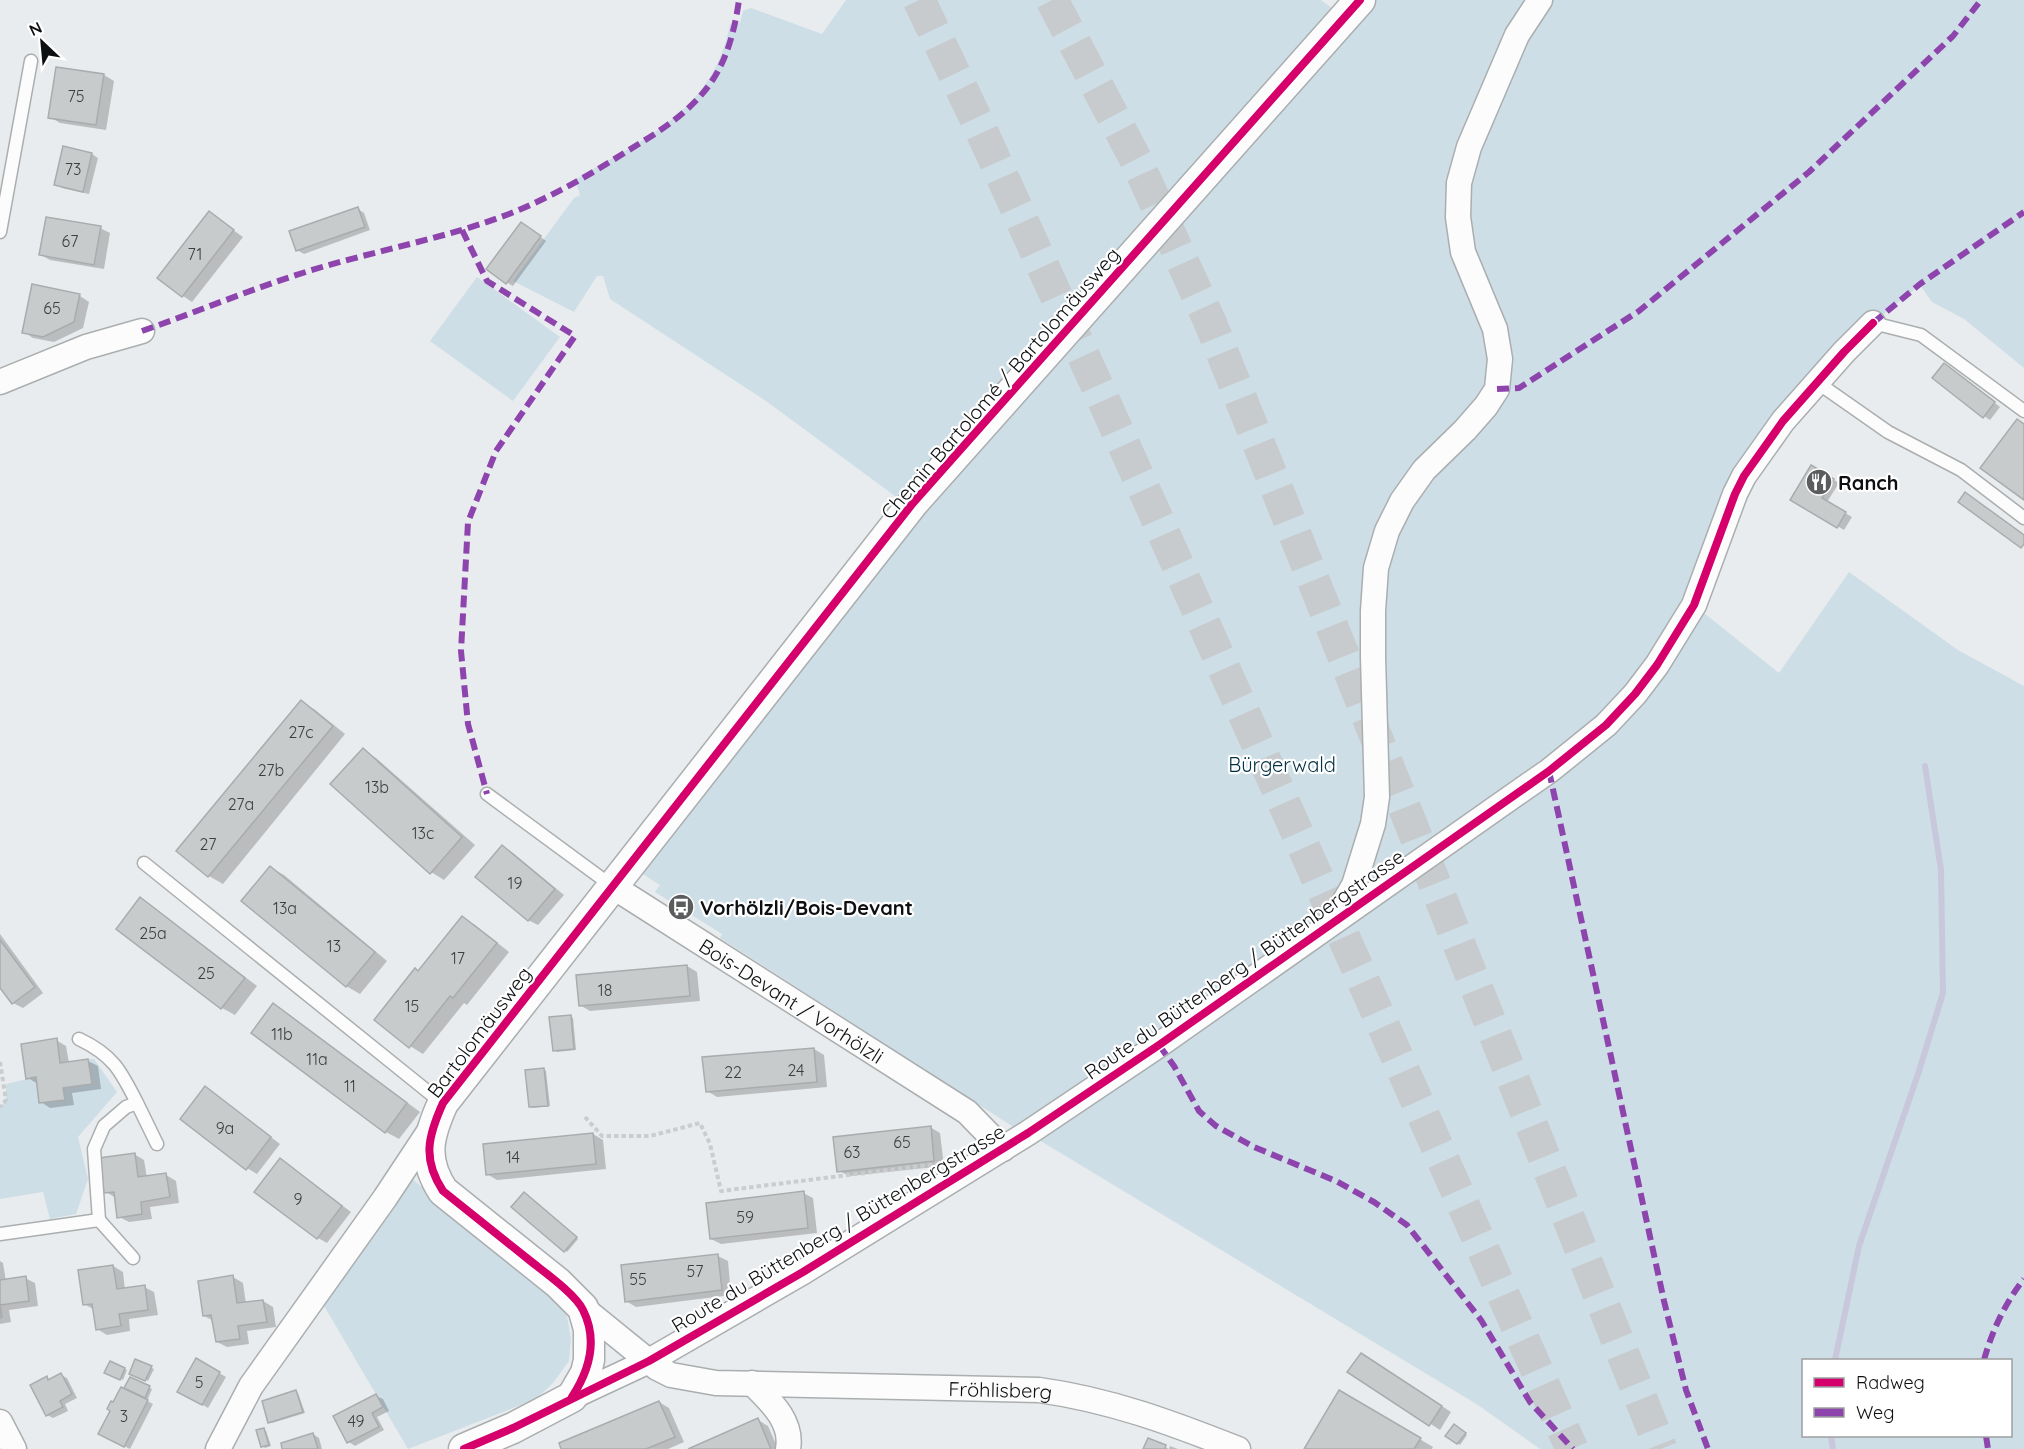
<svg xmlns="http://www.w3.org/2000/svg" width="2024" height="1449" font-family="Quicksand,sans-serif">
<style>
.green{fill:#cddee6;fill-rule:evenodd}
.shadow{fill:#0003}
.lines{fill:none;stroke-linecap:round;stroke-linejoin:round}
.stream{stroke:#c8c7dc;stroke-width:6}
.building{fill:#c8cbcc;stroke:#a9acad;stroke-width:1.5}
.motorway-tunnel{stroke:#c8cbcd;stroke-width:33;stroke-dasharray:33 16;stroke-linecap:butt}
.service-casing{stroke:#abaeaf;stroke-width:15}
.minor-casing{stroke:#abaeaf;stroke-width:27}
.tertiary-casing{stroke:#abaeaf;stroke-width:33}
.path{stroke:#cbcccd;stroke-width:4;stroke-dasharray:4.5 3;stroke-linecap:butt}
.service{stroke:#fcfcfc;stroke-width:12}
.minor{stroke:#fcfcfc;stroke-width:24}
.tertiary{stroke:#fcfcfc;stroke-width:30}
.quiet{stroke:#8e44ad;stroke-width:6;stroke-dasharray:12 6;stroke-linecap:butt}
.cycleway-casing{stroke:#fff;stroke-width:11}
.cycleway{stroke:#d6006c;stroke-width:8}
.labels{text-anchor:middle;dominant-baseline:central;stroke-width:4.5;stroke-linejoin:round;paint-order:stroke}
.number-label{font-size:16px;fill:#3c3e40}
.street-label{font-size:20px;fill:#0d0f11;stroke:#fff}
.poi-label{font-size:20px;font-weight:bold;fill:#0d0f11;stroke:#fff;text-anchor:start}
.park-label{font-size:20px;fill:#053244;stroke:#fff}
</style>
<rect width="100%" height="100%" fill="#e9ecee"/>
<!-- green -->
<g class="green">
<path d="M 846,0 L 1321,0 L 1345,18 L 1360,0 L 2024,0 L 2024,368 L 1964,319 L 1932,302 L 1920,285 L 1873,323 L 1783,421 L 1694,605 L 1779,673 L 1849,572 L 1958,650 L 2024,686 L 2024,1449 L 1540,1449 L 1478,1405 L 1039,1140 L 1015,1128 L 720,938 L 722,934 L 655,892 L 660,885 L 635,869 L 899,499 L 766,401 L 610,299 L 603,276 L 597,276 L 574,312 L 513,281 L 574,198 L 580,195 L 575,180 C 643,139 714,111 730,24 L 740,23 L 743,11 L 751,8 L 822,34 ZM 1804,1360 L 2010,1360 L 2010,1436 L 1804,1436 Z"/>
<polygon points="477,277 560,337 513,401 430,341"/>
<polygon points="88,1059 94,1059 117,1092 78,1137 88,1179 76,1214 50,1219 43,1192 0,1199 0,1107 6,1100 6,1084 36,1077 39,1103 64,1100 63,1088 92,1083"/>
<polygon points="411,1178 555,1297 567,1316 571,1339 569,1361 553,1383 536,1399 408,1449 323,1304"/>
</g>
<!-- shadow -->
<g class="shadow">
<polygon points="104,75 114,81 106,130 60,123 50,117"/>
<polygon points="92,154 98,158 89,194 62,188 56,184"/>
<polygon points="358,209 364,213 370,230 304,254 297,250"/>
<polygon points="209,213 243,237 192,302 183,296"/>
<polygon points="527,227 546,241 513,286 506,282"/>
<polygon points="100,228 110,233 104,269 50,260 41,255"/>
<polygon points="80,296 89,302 83,328 54,342 33,338 24,332"/>
<polygon points="1951,369 2000,407 1990,420 1984,416"/>
<polygon points="1812,467 1839,483 1827,502 1852,517 1844,530 1792,499"/>
<polygon points="301,702 314,709 345,734 223,884 209,876 178,851"/>
<polygon points="363,750 376,758 475,845 444,880 431,872"/>
<polygon points="503,847 513,853 564,895 538,925 528,920"/>
<polygon points="271,868 284,875 387,961 360,994 346,986"/>
<polygon points="140,899 153,907 257,986 235,1015 222,1008"/>
<polygon points="462,918 475,925 509,952 467,1005 464,1003 423,1054 410,1046 419,972"/>
<polygon points="0,934 43,993 23,1008 13,1003 0,985"/>
<polygon points="687,966 697,972 700,1001 590,1011 580,1005"/>
<polygon points="274,1005 287,1013 420,1112 399,1139 386,1132"/>
<polygon points="570,1016 573,1018 576,1050 557,1052 554,1050"/>
<polygon points="56,1040 66,1046 69,1063 88,1061 98,1066 101,1089 72,1093 74,1105 50,1108 41,1102 38,1084 28,1078"/>
<polygon points="814,1049 824,1055 827,1087 717,1097 707,1091"/>
<polygon points="544,1069 546,1071 550,1106 533,1108 530,1107"/>
<polygon points="215,1094 280,1144 257,1174 247,1168"/>
<polygon points="930,1127 940,1133 944,1166 849,1176 839,1171"/>
<polygon points="593,1134 603,1140 606,1169 497,1180 487,1174"/>
<polygon points="134,1154 144,1160 147,1178 166,1175 176,1181 179,1203 150,1207 152,1219 129,1222 119,1217 116,1198 106,1192"/>
<polygon points="290,1166 351,1212 327,1243 318,1238"/>
<polygon points="803,1193 813,1198 817,1233 721,1244 711,1239"/>
<polygon points="527,1195 578,1239 567,1252 565,1250"/>
<polygon points="718,1256 728,1261 731,1295 636,1307 626,1301"/>
<polygon points="0,1261 3,1263 6,1281 25,1278 35,1283 38,1306 9,1310 11,1322 0,1324"/>
<polygon points="113,1266 123,1272 125,1290 144,1287 154,1292 158,1315 129,1319 130,1331 107,1335 97,1329 95,1310 84,1304"/>
<polygon points="233,1277 243,1283 246,1304 263,1301 273,1307 276,1327 247,1331 249,1344 227,1347 217,1342 214,1321 204,1316"/>
<polygon points="197,1360 226,1377 208,1408 179,1391"/>
<polygon points="1371,1360 1451,1412 1440,1430 1350,1372"/>
<polygon points="136,1361 154,1369 148,1381 131,1373"/>
<polygon points="111,1363 127,1370 123,1380 106,1373"/>
<polygon points="61,1375 67,1378 77,1398 65,1404 68,1411 53,1418 47,1415 47,1378 50,1380"/>
<polygon points="131,1379 152,1389 147,1401 153,1404 130,1449 106,1437 132,1391"/>
<polygon points="296,1392 298,1393 305,1413 272,1423 269,1422"/>
<polygon points="1340,1392 1433,1447 1432,1449 1305,1449"/>
<polygon points="376,1396 383,1399 389,1411 377,1417 384,1430 355,1446 349,1442"/>
<polygon points="659,1402 669,1408 684,1442 668,1449 563,1449"/>
<polygon points="758,1420 768,1426 778,1449 691,1449"/>
<polygon points="1454,1426 1467,1435 1460,1445 1447,1436"/>
<polygon points="264,1430 266,1431 271,1446 265,1448 263,1446"/>
<polygon points="313,1434 319,1438 322,1449 284,1449"/>
<polygon points="1149,1440 1169,1449 1170,1446 1178,1449 1145,1449"/>
</g>
<g class="lines">
<!-- stream -->
<g class="stream">
<polyline points="1835,1360 1859,1246 1919,1071 1943,993 1941,870 1925,766"/>
<polyline points="1831,1436 1833,1449"/>
</g>
</g>
<!-- building -->
<g class="building">
<polygon points="56,67 104,74 96,125 48,118"/>
<polygon points="63,146 92,153 83,192 54,185"/>
<polygon points="358,207 365,227 296,251 289,231"/>
<polygon points="209,211 234,230 182,297 157,278"/>
<polygon points="46,217 101,226 94,265 39,255"/>
<polygon points="521,222 541,236 506,284 486,269"/>
<polygon points="32,284 80,294 74,322 43,337 22,333"/>
<polygon points="1944,363 1995,402 1983,418 1932,378"/>
<polygon points="2017,419 2024,424 2024,500 1980,468"/>
<polygon points="1811,465 1834,479 1822,498 1846,512 1837,528 1790,500"/>
<polygon points="1965,492 2024,535 2024,544 2021,548 1958,502"/>
<polygon points="301,700 333,726 208,877 176,851"/>
<polygon points="363,748 462,837 430,874 330,784"/>
<polygon points="502,845 555,889 528,921 475,877"/>
<polygon points="270,866 375,952 346,987 241,901"/>
<polygon points="140,897 245,978 221,1009 116,929"/>
<polygon points="462,916 497,943 453,998 450,996 409,1048 374,1020 415,968 418,971"/>
<polygon points="0,940 35,987 12,1004 0,988"/>
<polygon points="687,965 690,996 579,1006 576,975"/>
<polygon points="273,1003 407,1103 385,1133 251,1033"/>
<polygon points="571,1015 574,1049 553,1051 549,1017"/>
<polygon points="57,1038 60,1063 88,1059 92,1084 63,1088 65,1100 39,1103 36,1077 26,1079 21,1044"/>
<polygon points="814,1048 817,1082 706,1092 702,1057"/>
<polygon points="544,1068 548,1106 529,1107 525,1070"/>
<polygon points="205,1086 271,1137 246,1170 180,1119"/>
<polygon points="931,1126 934,1161 837,1172 833,1137"/>
<polygon points="593,1133 596,1164 486,1175 483,1144"/>
<polygon points="135,1153 138,1177 166,1173 170,1197 141,1202 142,1214 117,1218 114,1192 104,1193 99,1158"/>
<polygon points="280,1158 342,1206 317,1239 254,1192"/>
<polygon points="804,1191 808,1228 710,1239 706,1203"/>
<polygon points="524,1192 577,1237 564,1252 511,1207"/>
<polygon points="718,1254 722,1290 625,1302 621,1265"/>
<polygon points="113,1265 117,1289 145,1285 148,1310 119,1314 121,1326 96,1330 92,1304 83,1305 78,1270"/>
<polygon points="233,1275 237,1303 263,1300 267,1322 238,1326 240,1339 216,1342 211,1315 203,1316 198,1281"/>
<polygon points="26,1276 29,1301 0,1305 2,1317 0,1318 0,1280"/>
<polygon points="1361,1353 1442,1406 1429,1426 1347,1372"/>
<polygon points="196,1358 220,1372 202,1405 177,1392"/>
<polygon points="135,1359 152,1366 145,1381 129,1374"/>
<polygon points="110,1361 125,1368 120,1380 104,1373"/>
<polygon points="61,1373 72,1394 60,1401 63,1407 46,1416 30,1385 47,1376 48,1380"/>
<polygon points="130,1377 150,1386 145,1398 124,1388"/>
<polygon points="121,1387 148,1400 124,1447 98,1434 110,1411 107,1409 111,1401 113,1402"/>
<polygon points="296,1390 303,1412 268,1423 262,1401"/>
<polygon points="1339,1390 1421,1438 1414,1449 1304,1449"/>
<polygon points="376,1394 383,1407 372,1413 379,1427 347,1443 333,1416"/>
<polygon points="659,1401 675,1437 646,1449 561,1449 559,1443"/>
<polygon points="758,1418 771,1449 688,1449"/>
<polygon points="1454,1424 1466,1433 1457,1444 1445,1436"/>
<polygon points="264,1428 269,1445 261,1447 256,1430"/>
<polygon points="313,1433 318,1449 282,1449 281,1443"/>
<polygon points="1148,1438 1166,1445 1165,1449 1143,1449"/>
</g>
<g class="lines">
<!-- motorway-tunnel -->
<g class="motorway-tunnel">
<polyline points="919,0 977,121 1151,505 1572,1449"/>
<polyline points="1052,0 1137,162 1210,322 1661,1449"/>
</g>
<defs>
<g id="service">
<polyline points="0,232 31,61"/>
<polyline points="1873,323 1921,335 2024,411"/>
<polyline points="1818,383 1888,432 1961,470 2024,518"/>
<polyline points="487,794 612,886"/>
<polyline points="144,863 442,1103"/>
<path d="M 79,1039 C 113,1055 121,1071 137,1103"/>
<polyline points="99,1220 133,1258"/>
<polyline points="0,1234 99,1220 94,1149 104,1126 126,1107 137,1103 157,1144"/>
</g>
<g id="minor">
<polyline points="0,382 86,347 142,331"/>
<path id="s1" d="M 612,886 L 967,1112 L 1003,1149"/>
<polyline points="1336,916 1354,885 1373,824 1377,797 1373,657 1373,611 1376,568 1387,531 1402,501 1424,470 1465,430 1486,406 1497,389 1500,359 1495,329 1463,252 1458,217 1459,183 1469,147 1517,35 1540,0"/>
<path id="s2" d="M 583,1308 L 657,1368 L 671,1375 L 716,1383 L 1039,1390 C 1111,1400 1172,1423 1238,1449"/>
<path d="M 752,1383 C 770,1401 793,1421 788,1449"/>
<polyline points="572,1397 649,1361 803,1272 1028,1133 1159,1045 1513,796 1549,771 1606,725 1635,694 1657,665 1694,605 1735,494 1744,476 1783,421 1844,352 1873,323"/>
<polyline points="0,1422 14,1449"/>
<polyline points="218,1449 251,1386 385,1198 432,1127"/>
</g>
<path id="tertiary" d="M 464,1449 L 513,1428 L 572,1397 L 586,1373 L 589,1360 L 589,1329 L 583,1308 L 558,1283 L 443,1191 C 422,1159 428,1136 443,1103 L 913,503 L 1360,0"/>
</defs>
<!-- service casing -->
<use href="#service" class="service-casing"/>
<!-- minor casing -->
<use href="#minor" class="minor-casing"/>
<!-- tertiary casing -->
<use href="#tertiary" class="tertiary-casing"/>
<!-- path -->
<g class="path">
<polyline points="0,1062 6,1100 0,1107"/>
<polyline points="585,1117 602,1136 650,1136 700,1123 710,1144 721,1191 936,1164"/>
</g>
<!-- service -->
<use href="#service" class="service"/>
<!-- minor -->
<use href="#minor" class="minor"/>
<!-- tertiary -->
<use href="#tertiary" class="tertiary"/>
<!-- quiet -->
<g class="quiet">
<polyline points="462,230 487,281 575,336 496,451 468,522 461,651 468,724 487,794"/>
<polyline points="1873,323 1920,284 2024,212"/>
<path d="M 142,331 C 202,310 261,285 322,267 C 384,249 449,237 509,214 C 552,197 591,174 629,150 C 660,131 691,112 712,81 C 728,57 735,28 739,0"/>
<polyline points="1497,389 1519,388 1639,311 1809,172 1953,36 1981,0"/>
<polyline points="1549,771 1664,1301 1686,1390 1708,1449"/>
<polyline points="1159,1045 1174,1066 1199,1111 1216,1126 1254,1147 1336,1181 1374,1202 1407,1225 1481,1320 1530,1402 1573,1449"/>
<path d="M 1984,1360 C 1992,1331 2005,1303 2024,1279"/>
<polyline points="1986,1436 1988,1449"/>
</g>
<defs>
<g id="cycleway">
<path d="M 572,1397 C 589,1371 598,1340 583,1310 C 576,1295 547,1274 533,1263 C 503,1239 473,1215 443,1191 C 422,1159 428,1136 443,1103 L 913,503 L 1360,0"/>
<polyline points="464,1449 513,1428 649,1361 803,1272 1028,1133 1159,1045 1549,771 1606,725 1635,694 1657,665 1694,605 1735,494 1744,476 1783,421 1844,352 1873,323"/>
</g>
</defs>
<!-- cycleway casing -->
<use href="#cycleway" class="cycleway-casing"/>
<!-- cycleway -->
<use href="#cycleway" class="cycleway"/>
</g>
<!-- icons -->
<defs>
<symbol id="restaurant-disc" viewBox="-11 -11 22 22"><circle r="9.5" fill="#5a5c5e" stroke="#fff"/><path d="M-5-6h1v4h1v-4h1v4h1v-4h1v5L-1.5 .5V6h-2V.5L-5-1ZM5-6V6H3V1.5H1.5Q1.5-4 5-6Z" fill="#fff"/></symbol>
<symbol id="bus-disc" viewBox="-11 -11 22 22"><circle r="9.5" fill="#5a5c5e" stroke="#fff"/><path d="M-5-6H5V4H4V6H2V4H-2V6H-4V4H-5ZM-3.5-4V0h7V-4ZM-3.5 1.2v1.5H-2V1.2ZM2 1.2v1.5H3.5V1.2Z" fill="#fff"/></symbol>
</defs>
<g fill-rule="evenodd">
<use href="#restaurant-disc" x="1804" y="467" width="30" height="30"/>
<use href="#bus-disc" x="666" y="892" width="30" height="30"/>
</g>
<g class="labels">
<!-- number labels -->
<g class="number-label">
<text x="76" y="96">75</text>
<text x="73" y="169">73</text>
<text x="70" y="241">67</text>
<text x="195" y="254">71</text>
<text x="52" y="308">65</text>
<text x="301" y="732">27c</text>
<text x="271" y="770">27b</text>
<text x="377" y="787">13b</text>
<text x="241" y="804">27a</text>
<text x="423" y="833">13c</text>
<text x="208" y="844">27</text>
<text x="515" y="883">19</text>
<text x="285" y="908">13a</text>
<text x="153" y="933">25a</text>
<text x="334" y="946">13</text>
<text x="458" y="958">17</text>
<text x="206" y="973">25</text>
<text x="605" y="990">18</text>
<text x="412" y="1006">15</text>
<text x="282" y="1034">11b</text>
<text x="317" y="1059">11a</text>
<text x="796" y="1070">24</text>
<text x="733" y="1072">22</text>
<text x="350" y="1086">11</text>
<text x="225" y="1128">9a</text>
<text x="902" y="1142">65</text>
<text x="852" y="1152">63</text>
<text x="513" y="1157">14</text>
<text x="298" y="1199">9</text>
<text x="745" y="1217">59</text>
<text x="695" y="1271">57</text>
<text x="638" y="1279">55</text>
<text x="199" y="1382">5</text>
<text x="124" y="1416">3</text>
<text x="356" y="1421">49</text>
</g>
<!-- street labels -->
<g class="street-label">
<text transform="translate(1000 383) rotate(-49)">Chemin Bartolomé / Bartolomäusweg</text>
<text transform="translate(1244 964) rotate(-35)">Route du Büttenberg / Büttenbergstrasse</text>
<text stroke="none"><textPath href="#s1" startOffset="213">Bois-Devant / Vorhölzli</textPath></text>
<text transform="translate(479 1032) rotate(-53)">Bartolomäusweg</text>
<text transform="translate(838 1228) rotate(-31)">Route du Büttenberg / Büttenbergstrasse</text>
<text stroke="none"><textPath href="#s2" startOffset="441">Fröhlisberg</textPath></text>
</g>
<!-- poi labels -->
<g class="poi-label">
<text x="1838" y="482">Ranch</text>
<text x="700" y="907">Vorhölzli/Bois-Devant</text>
</g>
<!-- park labels -->
<g class="park-label">
<text x="1282" y="764">Bürgerwald</text>
</g>
</g>
<!-- legend -->
<rect x="1802" y="1359" width="210" height="78" fill="#ffffff" stroke="#9e9fa0" stroke-width="1.5"/>
<rect x="1814" y="1378" width="30" height="9" fill="#d6006c" stroke="#9e9fa0" stroke-width="1.5"/>
<text x="1856" y="1389" font-size="18" fill="#0d0f11">Radweg</text>
<rect x="1814" y="1408" width="30" height="9" fill="#8e44ad" stroke="#9e9fa0" stroke-width="1.5"/>
<text x="1856" y="1419" font-size="18" fill="#0d0f11">Weg</text>
<!-- north arrow -->
<g transform="translate(42 42) rotate(334)" stroke="#ffffff" stroke-width="4.5" paint-order="stroke">
<path d="M0-4.5L10 22L0 15L-10 22Z" fill="#0d0f11"/>
<text y="-9" font-size="16" font-weight="bold" text-anchor="middle" fill="#0d0f11">N</text>
</g>
</svg>
